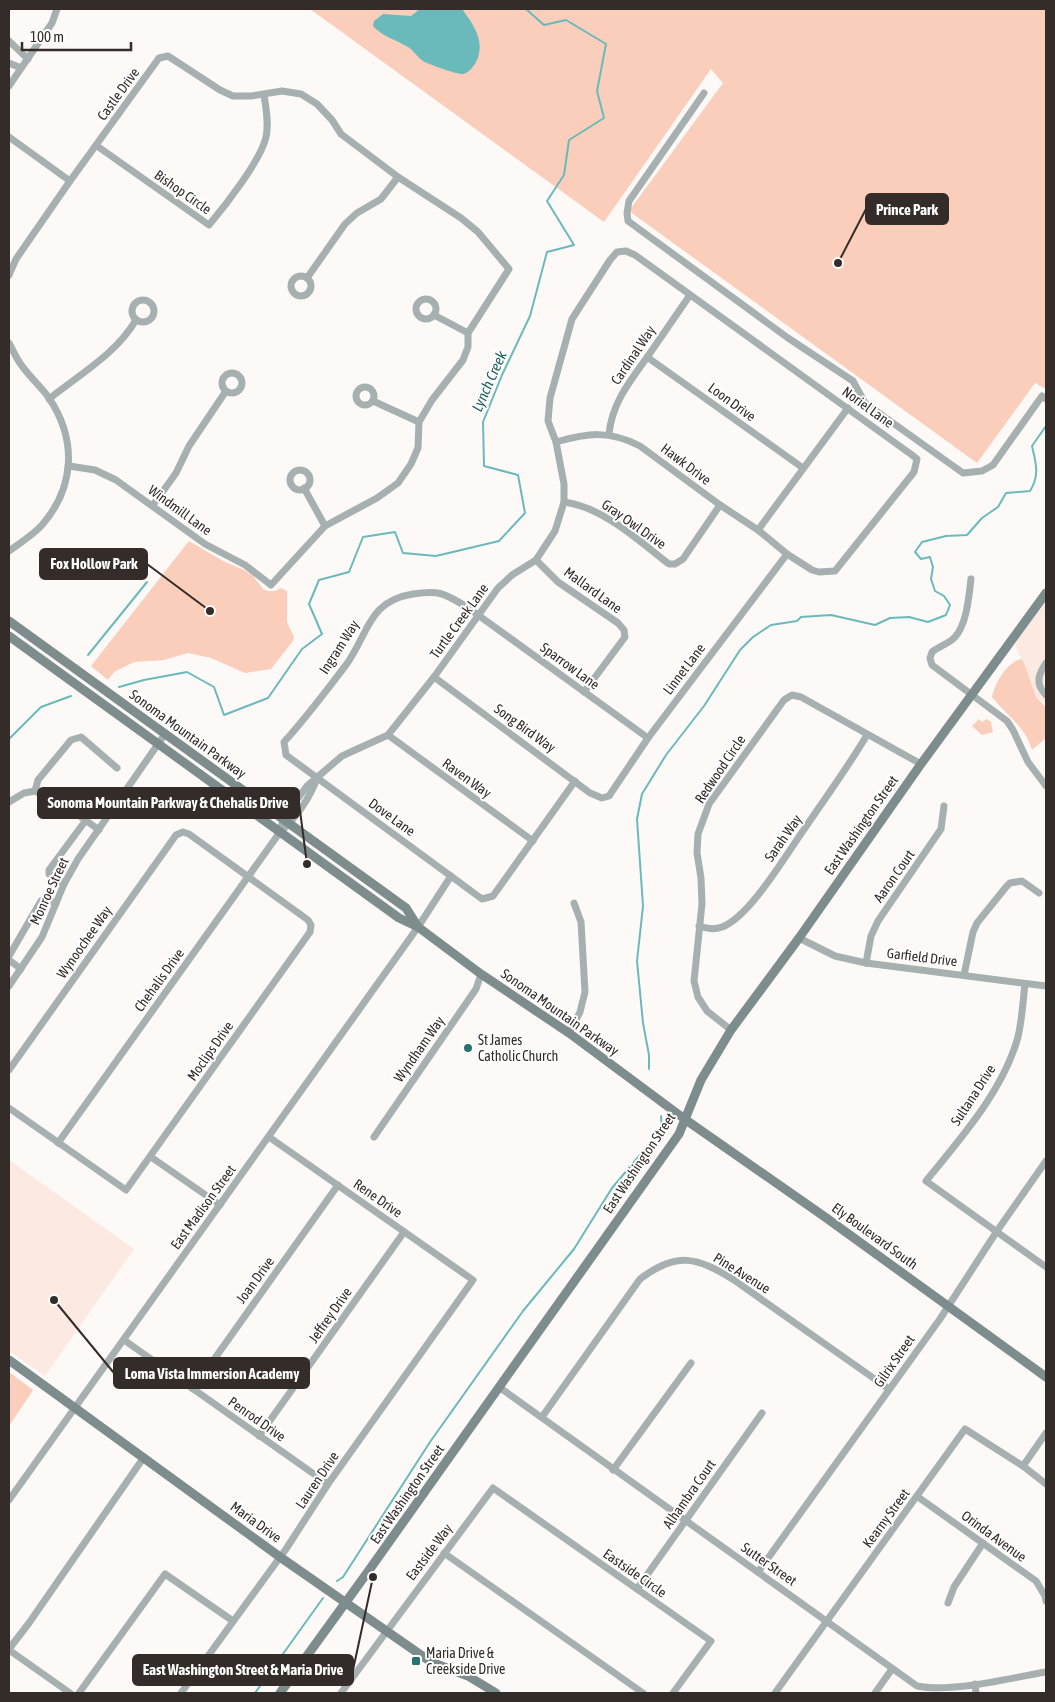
<svg xmlns="http://www.w3.org/2000/svg" width="1055" height="1702" font-family="'Asap Condensed',sans-serif">
<style>
.built{fill:#fbe9e2}
.green{fill:#facebb}
.water{fill:#6bbabb}
.lines{fill:none;stroke-linecap:round;stroke-linejoin:round}
.stream{stroke:#6bbabb;stroke-width:2}
.street{stroke:#a6b0b0;stroke-width:7}
.secondary{stroke:#7d8d8d;stroke-width:9}
.poi-dot{fill:#287273;stroke:#fff;stroke-width:2}
.labels{text-anchor:middle;dominant-baseline:central;stroke-width:4;stroke-linejoin:round;paint-order:stroke}
.street-label{font-size:14px;fill:#342c29;stroke:#fff}
.poi-label{font-size:14px;fill:#342c29;stroke:#fff;text-anchor:start}
.water-label{font-size:15px;font-style:italic;fill:#216263;stroke:#fff}
.leader{fill:none;stroke:#342c29;stroke-width:2}
.callout-dot{fill:#342c29;stroke:#fff;stroke-width:2}
.callout{fill:#342c29;stroke:#342c29;stroke-width:2}
.callout-label{font-size:15px;text-anchor:middle;font-weight:bold;fill:#fff}
</style>
<rect width="100%" height="100%" fill="#fdf9f7"/>
<!-- built -->
<g class="built">
<polygon points="1046,601 1046,704 1036,697 1015,644"/>
<polygon points="9,1160 134,1249 45,1376 9,1351"/>
</g>
<!-- green -->
<g class="green">
<polygon points="310,9 1046,9 1046,389 1035,383 977,463 629,211 723,83 711,69 604,222"/>
<polygon points="189,541 223,561 244,570 253,576 263,589 268,591 275,591 281,588 287,591 287,622 294,637 293,641 271,669 245,673 211,658 188,653 164,660 134,662 114,672 108,680 91,666"/>
<path d="M 1021,659 L 1024,663 L 1036,697 L 1046,707 L 1046,738 L 1032,750 C 1026,727 1006,715 992,697 C 995,683 1007,662 1021,659 Z"/>
<polygon points="979,719 982,722 987,719 991,722 993,732 982,735 972,726"/>
<polygon points="9,1372 33,1390 9,1426"/>
</g>
<!-- water -->
<path class="water" d="M 420,9 L 462,9 C 474,25 487,44 475,64 C 472,68 468,73 463,74 C 458,75 428,64 423,61 C 417,57 413,49 406,46 C 394,39 382,36 373,26 L 374,21 L 383,14 L 411,16 Z"/>
<g class="lines">
<!-- stream -->
<g class="stream">
<polyline points="88,655 147,582"/>
<polyline points="119,687 144,680 187,672 214,687 224,715 268,698 302,649 322,634 309,604 319,580 349,572 363,537 395,532 403,553 436,556 499,541 525,513 518,475 484,466 483,422 502,375 530,316 547,252 574,245 547,201 564,175 569,140 604,118 597,91 606,44 566,20 544,25 526,9"/>
<polyline points="9,739 41,707 71,696"/>
<path d="M 649,1069 L 649,1055 L 643,1023 L 637,961 L 643,906 L 637,819 L 642,794 L 666,755 L 704,706 L 740,650 L 753,637 L 771,625 L 797,621 L 801,617 L 831,615 L 875,625 L 890,618 L 909,617 L 928,622 L 946,615 L 950,605 L 944,596 L 935,591 L 931,579 L 933,567 L 930,557 L 921,559 L 915,552 L 922,542 L 946,536 L 967,535 L 982,518 L 998,507 L 1006,493 L 1030,491 C 1040,475 1036,464 1032,446 L 1046,426"/>
<polyline points="337,1581 343,1577 430,1442 523,1311 574,1249 612,1188 662,1129 661,1116"/>
<polyline points="255,1693 323,1598"/>
</g>
<!-- street -->
<g class="street">
<polyline points="9,41 28,59"/>
<polyline points="9,63 21,68"/>
<polyline points="9,86 52,23 57,9"/>
<polyline points="704,93 629,201 627,213 628,221 788,338 853,381 865,403 963,473 982,471 993,465 1042,396 1046,399"/>
<polyline points="9,137 70,181"/>
<path d="M 97,146 L 209,225 C 225,206 261,160 266,137 C 269,124 266,108 264,95"/>
<polyline points="9,275 16,259 70,181 159,58 168,56 220,90 233,96 251,96 282,91 301,94 317,104 332,120 341,134 398,177 461,218 478,232 509,269 468,333 468,347 463,360 432,400 419,422 418,448 411,464 398,483 377,498 325,526 271,585 245,565 205,544 116,480 95,470 69,466"/>
<circle cx="301" cy="286" r="10"/>
<polyline points="307,278 345,224 357,213 381,199 398,177"/>
<circle cx="426" cy="309" r="10"/>
<circle cx="143" cy="311" r="11"/>
<polyline points="434,315 468,333"/>
<path d="M 9,343 C 12,348 14,354 18,360 C 26,374 40,385 49,398 C 77,440 75,487 42,525 C 33,535 20,543 9,551"/>
<polyline points="647,357 803,468"/>
<circle cx="232" cy="383" r="10"/>
<circle cx="365" cy="396" r="9"/>
<path d="M 49,399 C 80,374 116,354 136,320"/>
<polyline points="373,401 419,422"/>
<path d="M 609,434 C 612,403 630,381 648,356 C 662,336 676,315 690,295"/>
<circle cx="300" cy="480" r="10"/>
<polyline points="304,488 325,526"/>
<path d="M 564,502 C 603,507 639,541 669,564 L 675,564 L 683,559 L 720,505"/>
<polyline points="153,505 176,473 189,446 226,391"/>
<polyline points="758,530 848,408"/>
<polyline points="536,560 558,582 618,623 624,630 625,637 584,692"/>
<path d="M 971,579 C 969,595 967,624 955,637 C 949,644 939,646 932,652 L 930,658 L 932,665 L 1007,721 L 1013,730 L 1028,762 L 1046,786"/>
<path d="M 1046,663 C 1038,675 1035,684 1046,695"/>
<polyline points="434,677 590,793 602,798 609,796 648,738 787,554"/>
<polyline points="388,735 533,841"/>
<path d="M 575,781 L 493,896 L 482,899 L 286,755 L 284,742 C 306,718 326,691 346,665 C 369,633 368,601 413,594 C 439,590 444,593 467,607 L 648,738"/>
<polyline points="35,791 38,780 71,740 81,737 117,768"/>
<polyline points="9,802 24,793 35,791 73,811 99,830"/>
<path d="M 280,832 L 283,819 L 307,786 L 342,756 L 388,735 L 434,677 L 498,588 L 512,575 L 536,560 L 555,531 L 564,502 L 564,484 L 556,442 L 548,421 L 550,398 L 572,319 L 610,260 L 617,252 L 626,251 L 635,255 L 912,455 L 917,459 L 914,472 L 835,571 L 819,572 L 812,570 L 787,554 L 758,530 L 720,505 L 640,446 C 609,430 588,433 556,442"/>
<polyline points="64,884 49,874 49,870 86,820"/>
<path d="M 699,926 C 707,929 714,930 722,927 C 750,917 787,853 805,828 C 826,797 848,767 867,735"/>
<polyline points="799,938 835,956 866,963 1046,986"/>
<polyline points="9,956 41,901 45,899 56,903"/>
<polyline points="9,960 21,969"/>
<polyline points="866,963 871,936 878,921 941,829 944,806"/>
<polyline points="964,975 973,932 977,923 1006,887 1010,883 1022,881 1039,893"/>
<path d="M 1025,984 C 1023,1001 1022,1020 1018,1037 C 1003,1091 961,1138 926,1181 L 1046,1267"/>
<polyline points="9,986 42,937 64,884 78,859 165,734"/>
<polyline points="731,1030 707,1011 698,997 694,981 702,904 701,878 697,853 698,834 709,804 784,700 792,695 801,697 921,764"/>
<polyline points="569,1033 580,1012 585,992 581,922 574,903"/>
<polyline points="9,1070 176,835 183,832 189,834 308,920 311,925 310,932 126,1190 9,1108"/>
<polyline points="374,1137 476,989 481,974"/>
<path d="M 58,1143 L 280,832 C 296,818 310,798 317,778"/>
<polyline points="151,1157 220,1205"/>
<polyline points="124,1340 328,1484"/>
<path d="M 499,1387 L 917,1686 C 953,1693 1009,1678 1046,1672"/>
<polyline points="193,1389 338,1185"/>
<path d="M 542,1417 L 640,1279 C 677,1251 697,1257 734,1280 L 889,1389"/>
<polyline points="259,1436 404,1232"/>
<polyline points="1023,1466 1046,1433"/>
<polyline points="613,1470 691,1363"/>
<polyline points="918,1497 1036,1581 1045,1596 1046,1601"/>
<polyline points="9,1500 418,927 451,876"/>
<polyline points="444,1553 643,1693"/>
<polyline points="758,1572 940,1319 997,1231 1046,1161"/>
<polyline points="637,1589 762,1413"/>
<polyline points="948,1603 954,1587 983,1543"/>
<polyline points="9,1649 29,1623 144,1457"/>
<polyline points="9,1650 70,1693"/>
<polyline points="975,1684 976,1693"/>
<polyline points="79,1693 165,1574 233,1621"/>
<polyline points="181,1693 286,1549 328,1484 473,1280 269,1137"/>
<polyline points="341,1693 493,1488 711,1641 673,1693"/>
<polyline points="775,1693 965,1429 1023,1466 1046,1484"/>
<polyline points="875,1693 892,1669"/>
</g>
<!-- secondary -->
<g class="secondary">
<polyline points="9,621 406,908 418,927"/>
<polyline points="9,636 399,918 418,927 481,974 569,1033 686,1120 825,1217 1046,1377"/>
<polyline points="9,1360 280,1557 431,1662 468,1676 496,1693"/>
<polyline points="280,1693 367,1573 679,1134 701,1080 731,1030 799,938 921,764 1046,593"/>
</g>
</g>
<!-- markers -->
<g class="poi-dot">
<circle cx="468" cy="1048" r="5"/>
<rect x="411" y="1656" width="10" height="10" rx="2.5"/>
</g>
<g class="labels">
<!-- street labels -->
<g class="street-label">
<text transform="translate(118 94) rotate(-54)">Castle Drive</text>
<text transform="translate(183 192) rotate(35)">Bishop Circle</text>
<text transform="translate(633 355) rotate(-56)">Cardinal Way</text>
<text transform="translate(732 402) rotate(36)">Loon Drive</text>
<text transform="translate(868 407) rotate(36)">Noriel Lane</text>
<text transform="translate(686 464) rotate(37)">Hawk Drive</text>
<text transform="translate(180 510) rotate(36)">Windmill Lane</text>
<text transform="translate(634 524) rotate(35)">Gray Owl Drive</text>
<text transform="translate(593 590) rotate(36)">Mallard Lane</text>
<text transform="translate(459 621) rotate(-54)">Turtle Creek Lane</text>
<text transform="translate(339 647) rotate(-57)">Ingram Way</text>
<text transform="translate(570 666) rotate(36)">Sparrow Lane</text>
<text transform="translate(684 669) rotate(-53)">Linnet Lane</text>
<text transform="translate(525 728) rotate(36)">Song Bird Way</text>
<text transform="translate(188 734) rotate(36)">Sonoma Mountain Parkway</text>
<text transform="translate(720 769) rotate(-56)">Redwood Circle</text>
<text transform="translate(467 778) rotate(36)">Raven Way</text>
<text transform="translate(392 817) rotate(36)">Dove Lane</text>
<text transform="translate(861 825) rotate(-55)">East Washington Street</text>
<text transform="translate(783 838) rotate(-55)">Sarah Way</text>
<text transform="translate(894 876) rotate(-55)">Aaron Court</text>
<text transform="translate(49 891) rotate(-65)">Monroe Street</text>
<text transform="translate(84 942) rotate(-55)">Wynoochee Way</text>
<text transform="translate(922 957) rotate(7)">Garfield Drive</text>
<text transform="translate(159 980) rotate(-54)">Chehalis Drive</text>
<text transform="translate(560 1012) rotate(35)">Sonoma Mountain Parkway</text>
<text transform="translate(419 1049) rotate(-55)">Wyndham Way</text>
<text transform="translate(210 1051) rotate(-55)">Moclips Drive</text>
<text transform="translate(973 1095) rotate(-57)">Sultana Drive</text>
<text transform="translate(639 1163) rotate(-56)">East Washington Street</text>
<text transform="translate(378 1198) rotate(35)">Rene Drive</text>
<text transform="translate(203 1207) rotate(-54)">East Madison Street</text>
<text transform="translate(875 1236) rotate(36)">Ely Boulevard South</text>
<text transform="translate(742 1273) rotate(32)">Pine Avenue</text>
<text transform="translate(255 1280) rotate(-54)">Joan Drive</text>
<text transform="translate(330 1315) rotate(-55)">Jeffrey Drive</text>
<text transform="translate(894 1361) rotate(-55)">Gilrix Street</text>
<text transform="translate(257 1419) rotate(35)">Penrod Drive</text>
<text transform="translate(317 1480) rotate(-56)">Lauren Drive</text>
<text transform="translate(407 1494) rotate(-55)">East Washington Street</text>
<text transform="translate(689 1494) rotate(-55)">Alhambra Court</text>
<text transform="translate(886 1518) rotate(-54)">Kearny Street</text>
<text transform="translate(256 1522) rotate(36)">Maria Drive</text>
<text transform="translate(994 1536) rotate(36)">Orinda Avenue</text>
<text transform="translate(429 1552) rotate(-53)">Eastside Way</text>
<text transform="translate(769 1564) rotate(35)">Sutter Street</text>
<text transform="translate(635 1573) rotate(35)">Eastside Circle</text>
</g>
<!-- poi labels -->
<g class="poi-label">
<text x="478" y="1040">St James<tspan x="478" dy="16">Catholic Church</tspan></text>
<text x="426" y="1653">Maria Drive &amp;<tspan x="426" dy="16">Creekside Drive</tspan></text>
</g>
<!-- water labels -->
<g class="water-label">
<text transform="translate(489 381) rotate(-66)">Lynch Creek</text>
</g>
</g>
<!-- callouts -->
<path class="leader" d="M838 263L866 209M210 611L147 564M307 864L299 803M54 1300L114 1373M373 1577L353 1670"/>
<g class="callout-dot">
<circle cx="838" cy="263" r="5"/>
<circle cx="210" cy="611" r="5"/>
<circle cx="307" cy="864" r="5"/>
<circle cx="54" cy="1300" r="5"/>
<circle cx="373" cy="1577" r="5"/>
</g>
<g class="callout">
<rect x="866" y="194" width="82" height="30" rx="5"/>
<rect x="40" y="549" width="107" height="30" rx="5"/>
<rect x="38" y="788" width="261" height="30" rx="5"/>
<rect x="114" y="1358" width="195" height="30" rx="5"/>
<rect x="133" y="1655" width="220" height="30" rx="5"/>
</g>
<g class="callout-label">
<text x="907" y="215">Prince Park</text>
<text x="94" y="569">Fox Hollow Park</text>
<text x="168" y="808">Sonoma Mountain Parkway &amp; Chehalis Drive</text>
<text x="212" y="1379">Loma Vista Immersion Academy</text>
<text x="243" y="1675">East Washington Street &amp; Maria Drive</text>
</g>
<!-- border -->
<rect width="1055" height="1702" fill="none" stroke="#342c29" stroke-width="20"/>
<!-- scale -->
<path d="M22 42v8h109v-8" fill="none" stroke="#342c29" stroke-width="2.5"/>
<text x="30" y="42" font-size="15" fill="#342c29" stroke="#ffffff" stroke-width="4" paint-order="stroke">100 m</text>
</svg>
